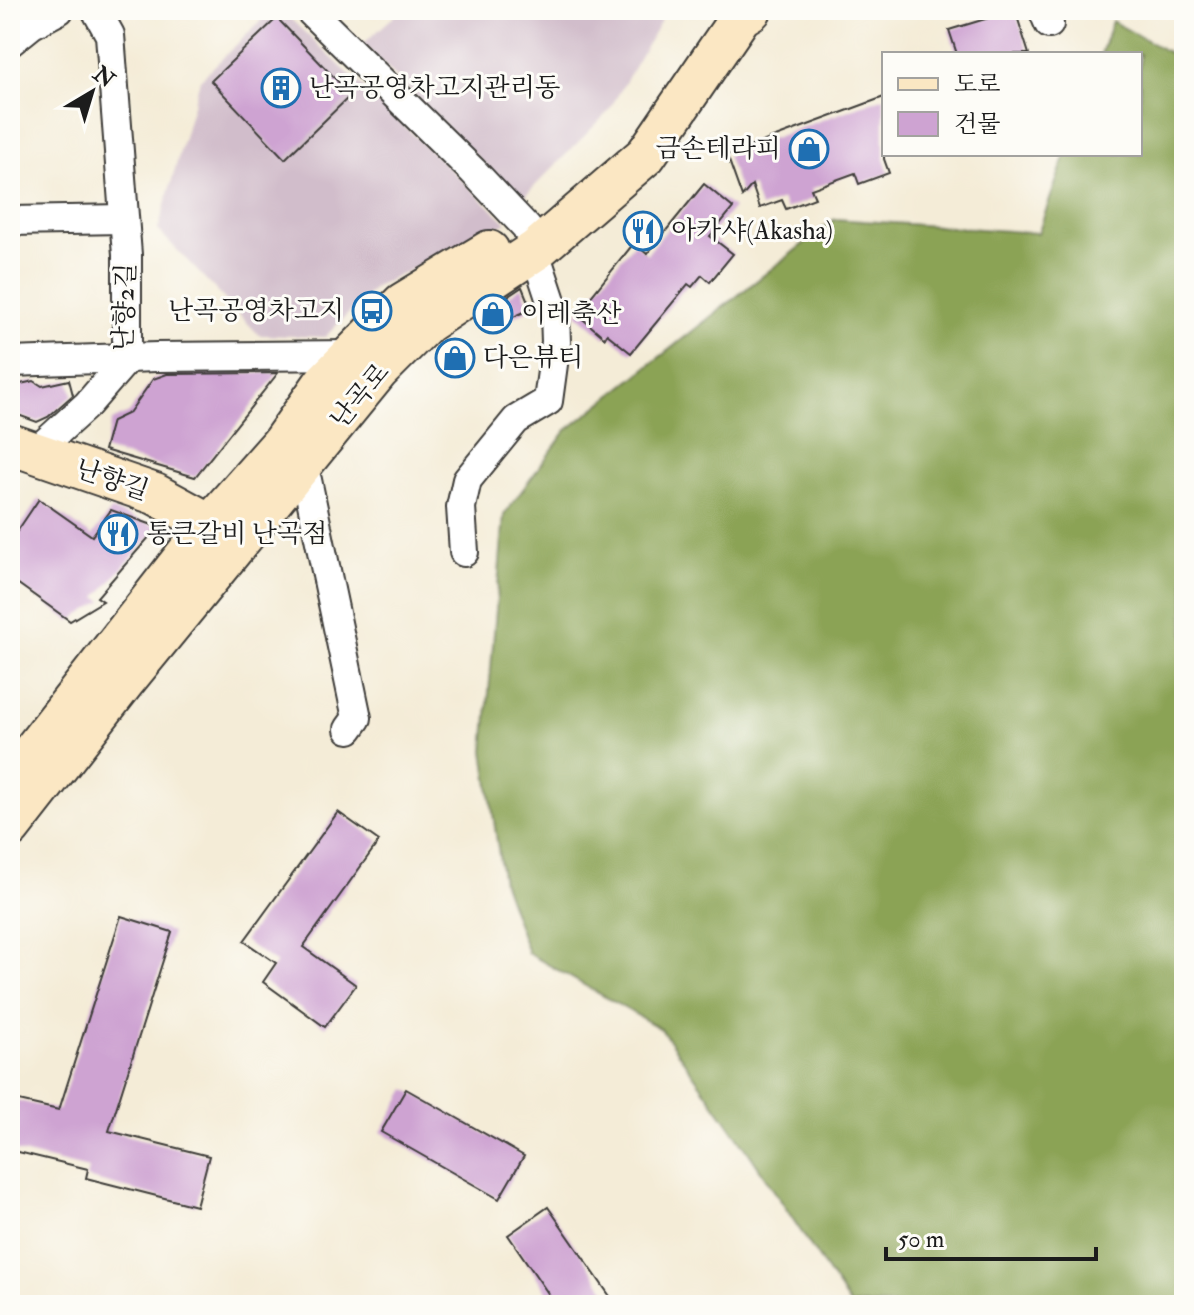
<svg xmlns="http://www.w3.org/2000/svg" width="1194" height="1315" font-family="'IM FELL Double Pica','Noto Serif KR',serif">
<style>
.industrial{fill:#d1bdcb}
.forest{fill:#8ba354;stroke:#546038;stroke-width:2}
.building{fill:#cea3d2}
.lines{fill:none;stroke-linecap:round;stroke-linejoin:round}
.street-casing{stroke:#3c3b38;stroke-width:32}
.secondary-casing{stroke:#3c3b38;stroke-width:44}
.street{stroke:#fff;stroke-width:28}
.secondary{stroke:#fbe7c3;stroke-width:40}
.labels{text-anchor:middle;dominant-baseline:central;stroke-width:6;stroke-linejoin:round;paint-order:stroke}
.poi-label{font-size:26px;fill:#1c1c1c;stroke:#fdfcf7;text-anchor:start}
.street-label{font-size:26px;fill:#1c1c1c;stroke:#fdfcf7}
</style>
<rect width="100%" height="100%" fill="#fdfcf7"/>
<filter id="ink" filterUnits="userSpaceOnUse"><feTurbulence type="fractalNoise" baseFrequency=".0125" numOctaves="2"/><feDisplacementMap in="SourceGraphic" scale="16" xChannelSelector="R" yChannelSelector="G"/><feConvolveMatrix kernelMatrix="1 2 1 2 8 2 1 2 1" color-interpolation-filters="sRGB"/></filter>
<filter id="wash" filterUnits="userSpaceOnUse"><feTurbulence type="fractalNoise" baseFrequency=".006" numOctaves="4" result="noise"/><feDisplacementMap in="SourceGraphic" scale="32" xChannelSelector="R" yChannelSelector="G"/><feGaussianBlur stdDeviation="1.8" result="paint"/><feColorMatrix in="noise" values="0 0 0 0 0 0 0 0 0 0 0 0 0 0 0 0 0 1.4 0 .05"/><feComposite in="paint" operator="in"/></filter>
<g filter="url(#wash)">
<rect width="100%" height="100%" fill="#f4ecd7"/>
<!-- industrial -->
<g class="industrial">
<polygon points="272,10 281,10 507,223 375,287 325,337 259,335 158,230 200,80"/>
<polygon points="401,10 667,10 608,112 521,200 363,44"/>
</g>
<!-- forest -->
<polygon class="forest" points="1112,21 1184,61 1184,1305 850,1305 747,1150 661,1029 528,953 503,883 484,751 504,515 566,431 835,219 1038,233 1066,154 1140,154 1140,54 1101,54"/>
<g id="blocks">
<!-- building -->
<g class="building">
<polygon points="1015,10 1029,54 957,54 949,30"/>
<polygon points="277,18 351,95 285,159 211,81"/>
<polygon points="884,97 884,159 889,173 859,184 855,173 811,189 815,198 786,209 782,200 760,208 752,185 742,197 727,155"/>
<polygon points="704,184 733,208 710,236 733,254 710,282 702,275 692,287 688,284 631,353 607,334 605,338 577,314 634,243 647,254"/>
<polygon points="522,287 531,309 486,329 480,315"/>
<polygon points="278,373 195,477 104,450 112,421 129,413 153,379 167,374"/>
<polygon points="69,380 73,395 48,417 37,422 10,412 10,391 16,385 34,381 42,386"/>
<polygon points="39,499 92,536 111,510 158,527 97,597 103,601 70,621 10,578 10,542"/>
<polygon points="338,812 379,841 303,947 356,985 325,1027 263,982 276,963 244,941"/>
<polygon points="121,916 172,932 109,1131 209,1156 196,1206 86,1178 88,1169 10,1150 10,1099 59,1110"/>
<polygon points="406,1089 524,1156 499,1199 381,1132"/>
<polygon points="548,1207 616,1305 556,1305 508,1235"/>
</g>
</g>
</g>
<g filter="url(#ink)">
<use href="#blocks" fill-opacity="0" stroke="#3c3b38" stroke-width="2"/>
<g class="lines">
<defs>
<g id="street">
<polyline points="309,10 473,171 527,228 555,313 556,342 548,401 516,420 467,480 461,507 464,552"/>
<polyline points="1043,10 1049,24"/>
<polyline points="10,42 31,25 59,10"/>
<polyline points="10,221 124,219"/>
<polyline points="10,362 157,357 352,355"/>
<polyline points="34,453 87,405 127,359 127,255 110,35 96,10"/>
<polyline points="289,455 307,480 357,718 349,729"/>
</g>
<g id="secondary">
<polyline points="10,444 155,494 210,524"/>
<polyline points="10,780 210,524 281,444 324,383 403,303 489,251"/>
<polyline points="10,828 124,682 378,371 426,323 536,250 646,155 741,16 751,10"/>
</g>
</defs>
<!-- street casing -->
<use href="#street" class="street-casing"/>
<!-- secondary casing -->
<use href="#secondary" class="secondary-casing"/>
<!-- street -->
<use href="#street" class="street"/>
<!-- secondary -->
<use href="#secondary" class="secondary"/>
</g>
</g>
<!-- icons -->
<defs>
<symbol id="building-ring" viewBox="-11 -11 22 22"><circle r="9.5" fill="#fdfcf7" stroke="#1f6fb2" stroke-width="1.5"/><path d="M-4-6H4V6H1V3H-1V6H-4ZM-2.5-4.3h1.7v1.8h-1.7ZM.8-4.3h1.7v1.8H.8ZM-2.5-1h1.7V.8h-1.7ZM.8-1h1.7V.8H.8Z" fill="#1f6fb2"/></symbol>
<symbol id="shop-ring" viewBox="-11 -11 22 22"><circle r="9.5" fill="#fdfcf7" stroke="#1f6fb2" stroke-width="1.5"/><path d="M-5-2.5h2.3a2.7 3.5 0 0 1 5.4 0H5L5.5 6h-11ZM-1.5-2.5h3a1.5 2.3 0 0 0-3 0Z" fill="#1f6fb2"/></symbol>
<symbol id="restaurant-ring" viewBox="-11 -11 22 22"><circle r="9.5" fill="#fdfcf7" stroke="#1f6fb2" stroke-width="1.5"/><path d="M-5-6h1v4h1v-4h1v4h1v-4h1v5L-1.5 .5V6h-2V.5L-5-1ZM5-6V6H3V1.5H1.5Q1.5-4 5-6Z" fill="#1f6fb2"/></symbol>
<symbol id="bus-ring" viewBox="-11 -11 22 22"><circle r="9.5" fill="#fdfcf7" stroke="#1f6fb2" stroke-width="1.5"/><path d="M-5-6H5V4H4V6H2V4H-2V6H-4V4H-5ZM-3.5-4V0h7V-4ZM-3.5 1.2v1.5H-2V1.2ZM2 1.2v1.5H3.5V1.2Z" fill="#1f6fb2"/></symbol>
</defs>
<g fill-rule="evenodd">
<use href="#building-ring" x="259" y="66" width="44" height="44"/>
<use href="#shop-ring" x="787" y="127" width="44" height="44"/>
<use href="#restaurant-ring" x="621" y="209" width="44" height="44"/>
<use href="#bus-ring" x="350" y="289" width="44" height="44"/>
<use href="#shop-ring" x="471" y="292" width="44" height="44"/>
<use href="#shop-ring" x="433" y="336" width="44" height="44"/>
<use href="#restaurant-ring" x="96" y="512" width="44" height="44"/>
</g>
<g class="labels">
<!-- poi labels -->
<g class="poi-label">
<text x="309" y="88">난곡공영차고지관리동</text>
<text x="781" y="149" text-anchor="end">금손테라피</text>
<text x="671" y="231">아카샤(Akasha)</text>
<text x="344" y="311" text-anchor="end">난곡공영차고지</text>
<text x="521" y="314">이레축산</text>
<text x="483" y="358">다은뷰티</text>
<text x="146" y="534">통큰갈비 난곡점</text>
</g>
<!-- street labels -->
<g class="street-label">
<text transform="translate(125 307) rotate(-88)">난향2길</text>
<text transform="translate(360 396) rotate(-50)">난곡로</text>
<text transform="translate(112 480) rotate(19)">난향길</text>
</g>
</g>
<!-- margin -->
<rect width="1194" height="1315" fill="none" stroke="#fdfcf7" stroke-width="40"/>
<!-- legend -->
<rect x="882" y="52" width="260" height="104" fill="#fdfcf7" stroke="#a3a29f" stroke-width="2"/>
<rect x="898" y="78" width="40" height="12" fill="#fbe7c3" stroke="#a3a29f" stroke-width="2"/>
<text x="954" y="92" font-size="24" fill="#1c1c1c">도로</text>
<rect x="898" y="112" width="40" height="24" fill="#cea3d2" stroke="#a3a29f" stroke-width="2"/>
<text x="954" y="132" font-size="24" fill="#1c1c1c">건물</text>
<!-- north arrow -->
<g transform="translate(92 92) rotate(38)" stroke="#fdfcf7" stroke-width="6" paint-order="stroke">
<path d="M0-6L14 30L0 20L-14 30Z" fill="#1c1c1c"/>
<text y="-12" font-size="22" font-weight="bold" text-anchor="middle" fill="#1c1c1c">N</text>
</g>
<!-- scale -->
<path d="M886 1247v12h210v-12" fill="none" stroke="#1c1c1c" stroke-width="4"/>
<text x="898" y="1247" font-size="24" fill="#1c1c1c" stroke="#fdfcf7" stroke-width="6" paint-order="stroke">50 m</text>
</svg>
